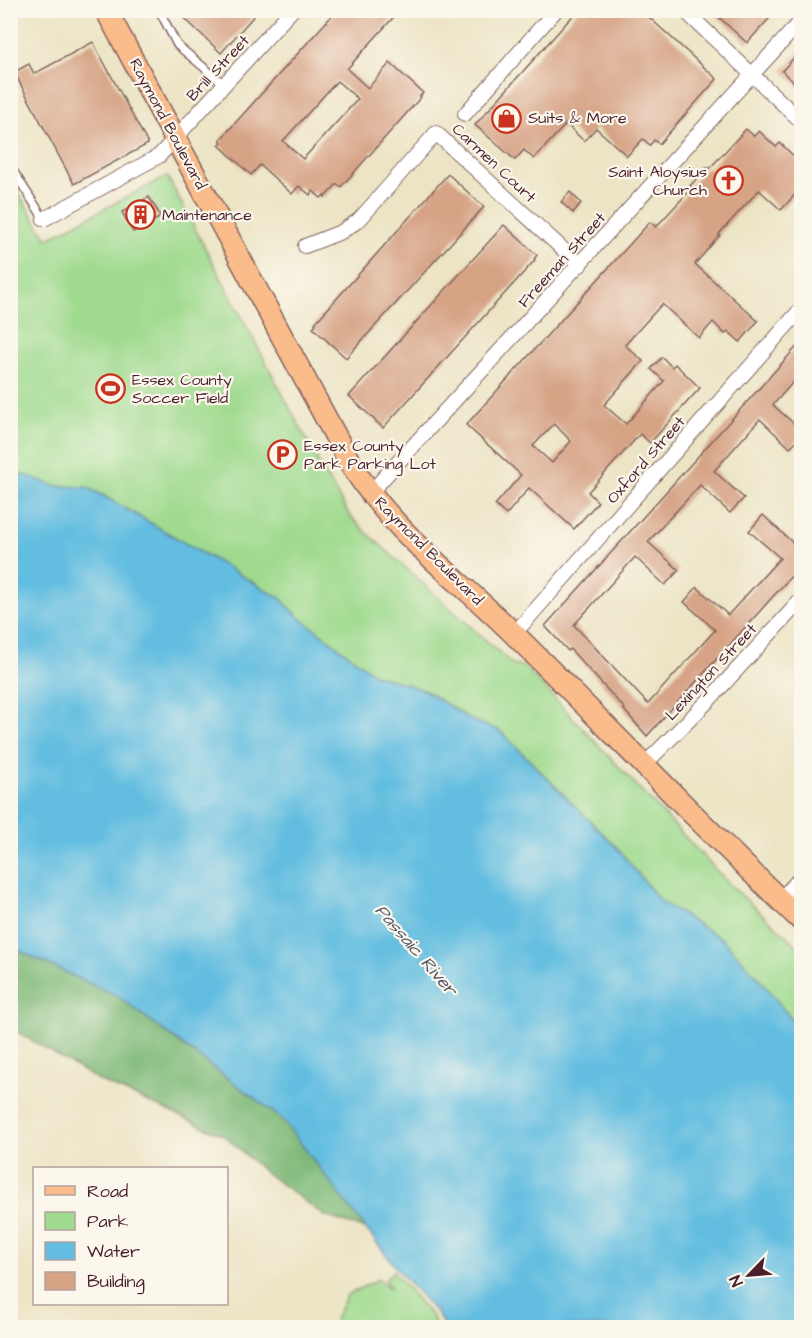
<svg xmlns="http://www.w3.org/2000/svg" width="812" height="1338" font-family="'Architects Daughter',sans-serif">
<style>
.green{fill:#9fda8e;stroke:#747c5c;stroke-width:1.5}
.forest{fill:#7fba79;stroke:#646c52;stroke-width:1.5}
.water{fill:#62bde0;stroke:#566e86;stroke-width:1.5}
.building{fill:#d6a385;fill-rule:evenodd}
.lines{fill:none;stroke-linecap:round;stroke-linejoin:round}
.lane-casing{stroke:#836461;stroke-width:10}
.street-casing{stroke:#836461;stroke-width:16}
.primary-casing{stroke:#836461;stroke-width:24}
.lane{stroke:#fff;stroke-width:7}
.street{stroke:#fff;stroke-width:14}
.primary{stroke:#fabc8b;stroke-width:21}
.labels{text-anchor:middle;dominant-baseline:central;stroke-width:4.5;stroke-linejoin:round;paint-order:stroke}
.street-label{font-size:16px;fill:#4a1f2b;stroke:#fbf7ec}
.poi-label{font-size:16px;fill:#4a1f2b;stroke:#fbf7ec;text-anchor:start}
.water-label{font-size:18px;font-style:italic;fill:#52566a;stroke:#fbf7ec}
</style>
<rect width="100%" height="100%" fill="#fbf7ec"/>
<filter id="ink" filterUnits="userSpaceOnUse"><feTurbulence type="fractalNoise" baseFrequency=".0167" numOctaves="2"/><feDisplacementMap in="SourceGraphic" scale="12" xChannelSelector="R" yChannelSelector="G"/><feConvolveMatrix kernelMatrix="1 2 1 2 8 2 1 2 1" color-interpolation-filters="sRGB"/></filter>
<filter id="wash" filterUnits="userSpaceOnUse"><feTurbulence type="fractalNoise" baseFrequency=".008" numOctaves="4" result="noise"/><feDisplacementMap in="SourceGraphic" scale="24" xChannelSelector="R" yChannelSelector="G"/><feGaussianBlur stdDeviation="1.35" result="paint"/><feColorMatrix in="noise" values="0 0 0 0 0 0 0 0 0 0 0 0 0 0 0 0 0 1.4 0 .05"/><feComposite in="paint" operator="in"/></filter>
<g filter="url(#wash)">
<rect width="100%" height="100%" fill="#ece4c4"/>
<!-- green -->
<g class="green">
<polygon points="167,176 326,476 350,516 366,532 512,664 525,667 731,886 801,949 801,1031 756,975 722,939 660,901 619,850 500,731 471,720 424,690 374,674 299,617 280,598 102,495 86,487 55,486 28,477 11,473 11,181 47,239"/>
<polygon points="393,1271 433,1318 436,1327 331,1327 347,1295 379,1279 391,1290 385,1280"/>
</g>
<!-- forest -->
<polygon class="forest" points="11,947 117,996 282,1119 368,1230 325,1216 262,1170 225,1136 98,1080 11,1028"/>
<!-- water -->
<polygon class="water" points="11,473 28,476 55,486 86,487 102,495 280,598 299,617 374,674 424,690 471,720 500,731 619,850 660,901 722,939 756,975 801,1031 801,1327 445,1327 437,1314 396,1268 282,1119 117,996 11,947"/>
<g id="blocks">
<!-- building -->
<g class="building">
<polygon points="176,10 259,10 221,53"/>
<path d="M 337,10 L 400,10 L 347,69 L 368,88 L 390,63 L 423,93 L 420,96 L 421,97 L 341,187 L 337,184 L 325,197 L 324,195 L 321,198 L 313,191 L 310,195 L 299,186 L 292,194 L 260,165 L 251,175 L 219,145 L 222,142 L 220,140 L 237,121 ZM 337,81 L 358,99 L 303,159 L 283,141 Z"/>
<polygon points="578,10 641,10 717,79 659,144 654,140 650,145 643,139 627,156 596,128 584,141 566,124 534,159 524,150 515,160 475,125"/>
<polygon points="711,10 777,10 747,43"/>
<polygon points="93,42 148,144 74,184 14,72 29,64 34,74"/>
<polygon points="801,50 801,89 782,71"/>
<path d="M 746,129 L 754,136 L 759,131 L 776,147 L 780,143 L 801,163 L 801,188 L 781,210 L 759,190 L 719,234 L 720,235 L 695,264 L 758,321 L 740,342 L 728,331 L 725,334 L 713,322 L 699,338 L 662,304 L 625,345 L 643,361 L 604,405 L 626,424 L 664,381 L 651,369 L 662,357 L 672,367 L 675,364 L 700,388 L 650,443 L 640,434 L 606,472 L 588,492 L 598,502 L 574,529 L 529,488 L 506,515 L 495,505 L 521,475 L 466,425 L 650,222 L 656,227 L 692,188 L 690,186 L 707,167 L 709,169 ZM 554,424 L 571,441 L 552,463 L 533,446 Z"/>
<polygon points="448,174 484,207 346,358 313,328 316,324 315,323"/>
<polygon points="570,192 581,203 573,213 561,202"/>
<polygon points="149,197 161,217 133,232 122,212"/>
<polygon points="504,225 537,255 534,259 535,260 383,428 349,396"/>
<polygon points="801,342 801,373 773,405 801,430 801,435 790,448 760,419 714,471 744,498 730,513 700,485 648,542 679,570 665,585 635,557 574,625 648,704 715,630 684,602 697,587 728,615 780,558 749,531 763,515 793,543 801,534 801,562 796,568 797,570 647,736 624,710 625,709 570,649 568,651 545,626"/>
</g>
</g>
</g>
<g filter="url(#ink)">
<use href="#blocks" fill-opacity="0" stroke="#836461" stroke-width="1.5"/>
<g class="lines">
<defs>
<g id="lane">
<polyline points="159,10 177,45 225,85"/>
<polyline points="10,166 44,219"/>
</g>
<g id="street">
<polyline points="684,10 802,122"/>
<polyline points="465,114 556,10"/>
<polyline points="44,219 159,156 292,10"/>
<polyline points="305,246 341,232 359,220 436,133 580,265"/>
<polyline points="370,493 802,20"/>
<polyline points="514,634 802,308"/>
<polyline points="643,766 708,701 802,599"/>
<polyline points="780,900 802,876"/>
</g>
<path id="primary" d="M 106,10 L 349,461 C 390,531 459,579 515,635 C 611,730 704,828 802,921"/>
</defs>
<!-- lane casing -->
<use href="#lane" class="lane-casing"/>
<!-- street casing -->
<use href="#street" class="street-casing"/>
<!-- primary casing -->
<use href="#primary" class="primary-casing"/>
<!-- lane -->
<use href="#lane" class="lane"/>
<!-- street -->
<use href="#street" class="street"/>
<!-- primary -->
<use href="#primary" class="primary"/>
</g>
</g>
<!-- icons -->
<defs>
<symbol id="shop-ring" viewBox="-11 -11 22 22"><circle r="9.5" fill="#fbf7ec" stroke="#c8321e" stroke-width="1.5"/><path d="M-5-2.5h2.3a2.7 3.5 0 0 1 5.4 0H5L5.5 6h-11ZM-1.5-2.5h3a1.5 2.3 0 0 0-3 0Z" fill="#c8321e"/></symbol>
<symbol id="church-ring" viewBox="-11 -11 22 22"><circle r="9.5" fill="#fbf7ec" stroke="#c8321e" stroke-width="1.5"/><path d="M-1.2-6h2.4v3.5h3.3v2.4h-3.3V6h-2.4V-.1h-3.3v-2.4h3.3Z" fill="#c8321e"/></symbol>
<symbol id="building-ring" viewBox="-11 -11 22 22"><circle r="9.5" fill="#fbf7ec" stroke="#c8321e" stroke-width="1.5"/><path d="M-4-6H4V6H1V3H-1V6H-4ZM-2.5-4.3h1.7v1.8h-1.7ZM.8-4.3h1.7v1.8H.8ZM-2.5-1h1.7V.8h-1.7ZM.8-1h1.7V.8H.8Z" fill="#c8321e"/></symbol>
<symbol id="stadium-ring" viewBox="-11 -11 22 22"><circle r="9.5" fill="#fbf7ec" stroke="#c8321e" stroke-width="1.5"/><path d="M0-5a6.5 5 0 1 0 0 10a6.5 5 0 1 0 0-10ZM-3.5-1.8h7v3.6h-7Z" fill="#c8321e"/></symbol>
<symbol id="parking-ring" viewBox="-11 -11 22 22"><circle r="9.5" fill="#fbf7ec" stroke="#c8321e" stroke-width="1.5"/><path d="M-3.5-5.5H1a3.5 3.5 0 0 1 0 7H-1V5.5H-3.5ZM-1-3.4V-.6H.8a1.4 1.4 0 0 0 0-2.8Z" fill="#c8321e"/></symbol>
</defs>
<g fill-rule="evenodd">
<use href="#shop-ring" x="490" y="102" width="33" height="33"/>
<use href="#church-ring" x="712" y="164" width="33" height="33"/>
<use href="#building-ring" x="124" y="198" width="33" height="33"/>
<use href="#stadium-ring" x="94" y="372" width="33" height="33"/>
<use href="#parking-ring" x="266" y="438" width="33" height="33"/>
</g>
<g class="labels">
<!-- street labels -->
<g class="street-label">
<text transform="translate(218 68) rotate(-47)">Brill Street</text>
<text transform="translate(168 124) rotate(62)">Raymond Boulevard</text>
<text transform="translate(494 163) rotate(43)">Carmen Court</text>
<text transform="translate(562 260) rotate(-48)">Freeman Street</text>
<text transform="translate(646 460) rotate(-49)">Oxford Street</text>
<text transform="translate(429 551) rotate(45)">Raymond Boulevard</text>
<text transform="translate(711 672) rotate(-47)">Lexington Street</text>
</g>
<!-- poi labels -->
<g class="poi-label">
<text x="528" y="118">Suits &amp; More</text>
<text x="707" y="172" text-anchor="end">Saint Aloysius<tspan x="707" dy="18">Church</tspan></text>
<text x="162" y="215">Maintenance</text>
<text x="132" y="380">Essex County<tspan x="132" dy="18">Soccer Field</tspan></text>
<text x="304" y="446">Essex County<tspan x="304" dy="18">Park Parking Lot</tspan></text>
</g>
<!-- water labels -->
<g class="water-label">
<text transform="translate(416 950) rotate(49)">Passaic River</text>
</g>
</g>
<!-- margin -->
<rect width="812" height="1338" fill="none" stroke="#fbf7ec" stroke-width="36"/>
<!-- legend -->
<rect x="33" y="1167" width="195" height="138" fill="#fbf7ec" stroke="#b4a19f" stroke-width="1.5"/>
<rect x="45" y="1186" width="30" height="9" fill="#fabc8b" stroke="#b4a19f" stroke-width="1.5"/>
<text x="87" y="1197" font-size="18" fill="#4a1f2b">Road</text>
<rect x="45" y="1212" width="30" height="18" fill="#9fda8e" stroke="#b4a19f" stroke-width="1.5"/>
<text x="87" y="1227" font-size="18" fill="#4a1f2b">Park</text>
<rect x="45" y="1242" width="30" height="18" fill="#62bde0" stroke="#b4a19f" stroke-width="1.5"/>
<text x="87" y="1257" font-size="18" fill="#4a1f2b">Water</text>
<rect x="45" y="1272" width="30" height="18" fill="#d6a385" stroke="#b4a19f" stroke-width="1.5"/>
<text x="87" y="1287" font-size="18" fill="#4a1f2b">Building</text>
<!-- north arrow -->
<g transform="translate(749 1275) rotate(245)" stroke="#fbf7ec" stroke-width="4.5" paint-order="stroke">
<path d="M0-4.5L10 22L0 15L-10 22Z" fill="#4a1f2b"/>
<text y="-9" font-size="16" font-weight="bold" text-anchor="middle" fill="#4a1f2b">N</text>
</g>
</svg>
